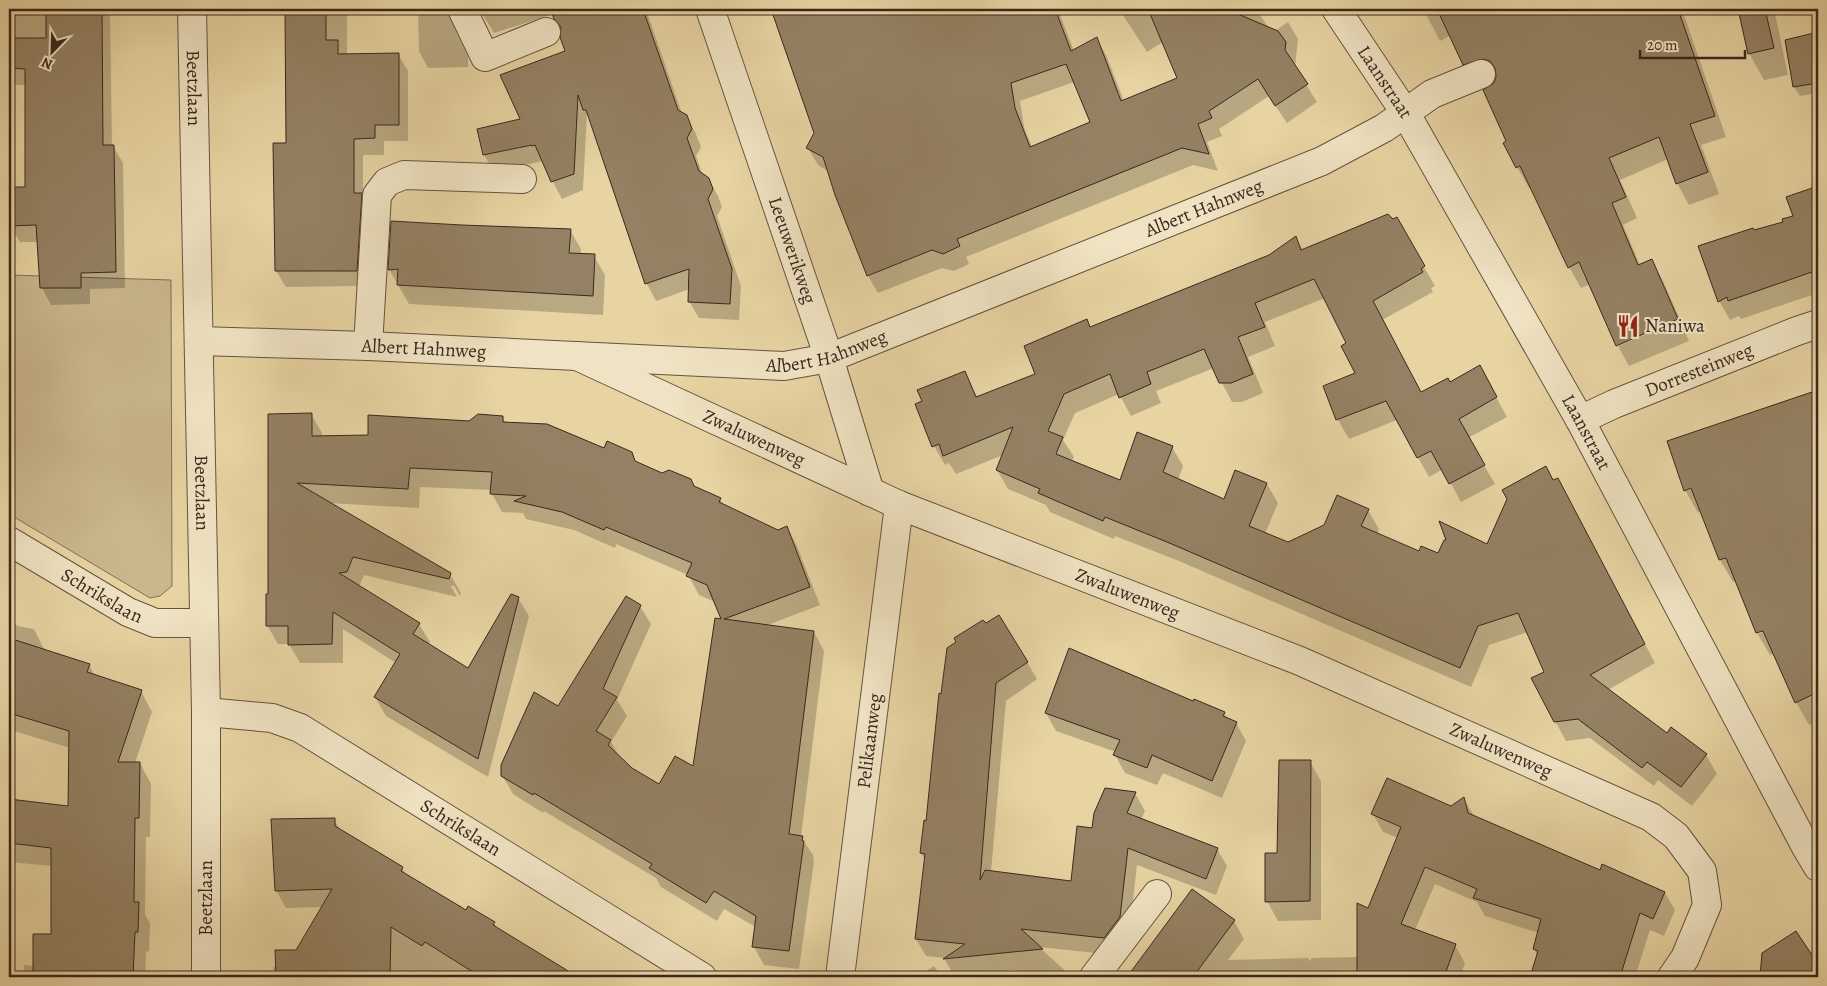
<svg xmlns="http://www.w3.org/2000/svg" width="1827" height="986" font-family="Alegreya,serif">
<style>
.green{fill:#cab78c;stroke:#827055}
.shadow{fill:#0003;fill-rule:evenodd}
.building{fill:#948163;stroke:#39281e;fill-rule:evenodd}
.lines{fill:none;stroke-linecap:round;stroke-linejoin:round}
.minor-casing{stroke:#65533f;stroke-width:30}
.minor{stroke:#f0e3c3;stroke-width:28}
.labels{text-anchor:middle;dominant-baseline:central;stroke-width:4;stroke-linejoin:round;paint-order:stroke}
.street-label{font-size:19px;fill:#39281e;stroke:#f0e3c3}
.poi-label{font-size:19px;fill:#39281e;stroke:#f0e3c3;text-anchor:start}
</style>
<rect width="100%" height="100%" fill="#e8d4a3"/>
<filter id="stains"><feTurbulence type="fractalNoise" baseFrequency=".004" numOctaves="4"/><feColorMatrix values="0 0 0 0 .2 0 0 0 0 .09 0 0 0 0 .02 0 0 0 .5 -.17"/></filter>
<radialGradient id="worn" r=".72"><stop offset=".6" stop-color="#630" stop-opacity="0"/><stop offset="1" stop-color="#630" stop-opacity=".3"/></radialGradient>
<!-- green -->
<polygon class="green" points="9,275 171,280 172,586 160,596 150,598 9,514"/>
<!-- shadow -->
<g class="shadow">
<polygon points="9,9 108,9 110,13 112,147 113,146 123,163 125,288 90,289 90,304 51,305 42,288 39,242 20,242 10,225 26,188 26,85 9,85"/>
<polygon points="287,9 646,9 682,114 686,116 696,134 701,147 696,156 703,176 708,179 718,196 722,207 717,216 741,286 739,320 699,318 689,301 690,289 656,301 647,284 590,120 587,114 583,190 562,199 542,161 494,172 484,155 479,130 521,120 567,52 562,30 553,14 494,33 482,13 474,10 455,26 457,34 468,56 468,67 428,68 419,51 418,12 347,11 347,55 398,54 408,71 408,141 384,141 384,155 363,155 363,198 358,287 357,286 286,287 276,271 287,144"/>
<path d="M 773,9 L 832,9 L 834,15 L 852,9 L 1058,9 L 1074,51 L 1097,39 L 1107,57 L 1124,101 L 1178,79 L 1163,42 L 1147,52 L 1119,9 L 1256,9 L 1272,33 L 1288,22 L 1298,39 L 1295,67 L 1317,102 L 1287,123 L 1269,96 L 1219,129 L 1222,136 L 1207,142 L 1218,171 L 1193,165 L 966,257 L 969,264 L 954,271 L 942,268 L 878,293 L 868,276 L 829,172 L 818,165 L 808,148 L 815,133 ZM 1074,82 L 1092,123 L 1032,147 L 1024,127 L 1020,101 Z"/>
<polygon points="1423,9 1682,9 1726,137 1701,145 1719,194 1689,205 1677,183 1668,159 1620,180 1637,218 1623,225 1640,265 1651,260 1663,281 1679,317 1617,344 1590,284 1581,288 1569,267 1531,187 1529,188 1517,167 1507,142 1495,84 1497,79 1476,85 1464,64 1451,35 1440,41"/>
<polygon points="1740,9 1774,9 1788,75 1764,80 1749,53"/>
<polygon points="1816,34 1818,37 1818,93 1800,96 1794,87 1786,40"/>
<polygon points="1818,187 1818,293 1741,319 1739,316 1730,320 1719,301 1753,231 1784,223 1794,216 1788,198"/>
<polygon points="1396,219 1435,286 1431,288 1433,292 1382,320 1421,393 1450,383 1490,386 1507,417 1468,438 1495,484 1461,502 1443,469 1429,477 1397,420 1349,439 1338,420 1324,387 1357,373 1348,343 1325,298 1265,322 1275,346 1248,357 1263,393 1242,402 1232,402 1214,368 1156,391 1161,403 1131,416 1119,394 1075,413 1063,440 1074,457 1072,461 1121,482 1172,447 1183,466 1178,480 1225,500 1267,484 1278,503 1265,534 1288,544 1368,510 1379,529 1377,534 1420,552 1438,555 1487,545 1553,482 1568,498 1655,663 1608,690 1667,735 1706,755 1717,774 1692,806 1658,780 1654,786 1590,738 1566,741 1555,721 1546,672 1528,632 1489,645 1471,687 1179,561 1115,536 1114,539 1050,512 1046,505 1008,489 997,470 1003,455 956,474 949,463 945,465 934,446 964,372 978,398 1037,374 1087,321 1091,328 1270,256 1295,237 1303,250"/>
<polygon points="570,230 581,249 581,255 594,256 605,275 603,315 409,304 389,269"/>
<polygon points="1680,320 1689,341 1629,366 1618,346"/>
<path d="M 1818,392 L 1818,630 L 1813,633 L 1818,644 L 1818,721 L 1809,725 L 1796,702 L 1774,654 L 1770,655 L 1757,633 L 1737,581 L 1733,582 L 1720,560 L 1701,511 L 1698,513 L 1685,490 L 1669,442 ZM 1769,630 L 1758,634 L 1758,631 Z"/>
<polygon points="311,414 322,433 322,437 369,436 502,417 506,423 605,450 631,453 637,464 720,499 724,506 778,531 787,527 797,546 820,605 765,626 814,632 824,651 801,837 813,855 814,861 799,969 764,965 754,947 756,927 724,909 717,921 661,887 656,878 544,811 543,813 513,794 502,775 640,606 651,624 617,700 627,716 611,742 621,759 631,769 660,786 694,768 723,620 715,602 699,595 688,575 616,544 615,548 574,530 526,519 523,513 502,512 492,494 492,490 420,487 419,508 328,503 450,574 461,593 460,596 454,586 451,586 457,597 364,575 359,587 419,624 430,642 428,645 469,670 518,598 529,616 488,777 386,716 375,697 396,663 343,629 343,663 300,663 289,644 278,644 267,625 269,596"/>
<polygon points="9,620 18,626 34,629 45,651 89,665 95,676 141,691 152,712 135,763 140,763 151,784 150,837 146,837 145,915 150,923 149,952 146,951 145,977 24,977 24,965 34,966 52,935 52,866 9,862 9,800 69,807 70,748 14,731 9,721"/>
<polygon points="1027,662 1037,679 1006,701 991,872 1072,882 1093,829 1135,793 1145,811 1141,820 1217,849 1227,866 1216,895 1137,865 1129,935 1114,955 1039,947 1072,977 1022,977 1014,970 954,976 944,958 926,956 916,939 925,860 921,853 927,822 940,695"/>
<polygon points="1194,702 1224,713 1228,719 1236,723 1246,741 1222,798 1163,773 1157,785 1125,773 1115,755 1116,752 1056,731 1046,713"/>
<polygon points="1310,762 1321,781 1321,920 1278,921 1267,901 1279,854"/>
<polygon points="1464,799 1474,816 1600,872 1665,893 1675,910 1664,936 1650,930 1635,977 1532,977 1538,956 1534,949 1539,933 1485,916 1477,902 1435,884 1415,930 1455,945 1465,963 1460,977 1129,976 1234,921 1244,939 1228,960 1308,958 1310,961 1312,958 1358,957 1369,909 1398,838 1383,832 1373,814 1451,807"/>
<polygon points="334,819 341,831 402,868 406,875 466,912 494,923 498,929 576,977 273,977 273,967 277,967 297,951 323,907 286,908 276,890"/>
<polygon points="1796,933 1818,966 1818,977 1759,977"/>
<polygon points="934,966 942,977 917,977"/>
</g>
<!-- building -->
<g class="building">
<polygon points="46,9 102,9 103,145 114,145 116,272 81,273 81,288 40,288 36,225 9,226 9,187 25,187 25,69 9,68 9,38 46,38"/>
<polygon points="285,9 326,9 326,40 338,40 338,54 399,53 399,125 375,125 375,138 354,139 354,193 362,193 357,271 275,271 273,143 286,143"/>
<polygon points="550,9 643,9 678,110 687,115 692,129 687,138 699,171 709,178 713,189 708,199 732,269 730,304 688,302 689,269 645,284 586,110 583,110 578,95 574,174 551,182 535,145 532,146 532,145 483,155 477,129 520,119 500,75 565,51 560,37 561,27 554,19"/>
<path d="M 771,9 L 1055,9 L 1071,51 L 1097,37 L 1121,101 L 1177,78 L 1148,9 L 1226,9 L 1278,31 L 1286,42 L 1285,50 L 1308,84 L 1275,106 L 1258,79 L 1209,111 L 1212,118 L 1198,124 L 1209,154 L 1182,148 L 957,239 L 960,246 L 943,254 L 932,250 L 867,276 L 835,195 L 823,157 L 806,148 L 814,133 ZM 1066,64 L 1090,122 L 1030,147 L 1015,108 L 1011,83 Z"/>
<polygon points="1437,9 1678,9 1715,116 1690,124 1708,172 1676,184 1659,137 1609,158 1626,197 1612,203 1638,265 1652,259 1678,319 1616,346 1579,262 1568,268 1520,166 1516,168 1503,143 1506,141 1483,90 1494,83 1496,76 1495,68 1490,61 1483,59 1463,65"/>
<polygon points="1738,9 1765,9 1774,48 1748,54"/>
<polygon points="1818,32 1818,83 1793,87 1785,40"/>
<polygon points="1818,186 1818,276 1814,277 1812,272 1728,301 1727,297 1718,302 1698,246 1753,228 1754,230 1783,222 1782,219 1793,216 1786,197"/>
<polygon points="1388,214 1393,219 1397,217 1425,266 1421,269 1423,272 1373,301 1421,392 1448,378 1450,382 1480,365 1497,397 1459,419 1485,465 1449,484 1431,451 1417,458 1386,401 1336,420 1323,386 1355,373 1341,346 1346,343 1314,279 1255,303 1265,327 1238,337 1253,374 1231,383 1219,383 1204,349 1147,372 1151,384 1119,398 1110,374 1064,394 1048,431 1063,437 1056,454 1120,480 1137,432 1173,446 1163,472 1224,499 1235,470 1267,483 1249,526 1288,542 1324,525 1337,495 1369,509 1361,526 1419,551 1421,546 1438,553 1444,540 1446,540 1439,521 1487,544 1507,499 1502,490 1546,466 1553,480 1558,478 1645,644 1590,675 1667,733 1671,727 1707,754 1681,787 1647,762 1642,768 1578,719 1554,722 1531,678 1544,672 1518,613 1478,626 1460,668 1167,542 1105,517 1103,521 1038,493 1040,489 996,470 1013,427 943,456 939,444 932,447 915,404 922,401 917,390 965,371 976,397 1035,374 1024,346 1087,319 1090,327 1269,255 1296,236 1301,250"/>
<polygon points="391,221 462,225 571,229 569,253 595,254 593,296 397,285 398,269 388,270"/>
<polygon points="1818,390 1818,692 1795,703 1763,631 1756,633 1726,558 1719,560 1691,488 1684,491 1667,441"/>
<polygon points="312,413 312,436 368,435 368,415 469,421 478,414 503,416 503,422 547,424 604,448 607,441 632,452 635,461 662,473 669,470 691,479 694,486 721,498 719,502 778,530 787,526 810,587 724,619 814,631 789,834 803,836 802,841 804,841 789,951 752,947 756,916 714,891 706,903 649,868 652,864 534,793 533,795 501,776 501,765 534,692 558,706 626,596 641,605 603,689 617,697 596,731 611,740 608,745 632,768 659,784 675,756 693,766 715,618 721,619 707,585 686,576 692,563 606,527 604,530 562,512 514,501 526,496 490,494 492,472 410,468 408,489 297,483 451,573 449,579 353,557 347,572 339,573 420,623 413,634 468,668 511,594 519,597 478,759 374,697 400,654 333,612 332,644 288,645 288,626 266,626 266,594 268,594 268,414"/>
<polygon points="999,615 1028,662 996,683 980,880 985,870 1071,881 1077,826 1092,828 1094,813 1105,788 1136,792 1127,813 1218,848 1206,879 1128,848 1120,917 1104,938 1021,929 1043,949 943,959 965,944 915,939 925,854 920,853 924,820 926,821 939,693 941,694 947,648 956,642 954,638 983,620 986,623"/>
<polygon points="9,638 90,664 87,672 142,690 118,762 140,762 139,818 135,818 134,902 139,902 138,932 135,932 133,977 33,977 33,934 51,934 51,848 9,843 9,799 68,806 69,731 9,713"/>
<polygon points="1069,648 1193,701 1194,699 1225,712 1223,716 1237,722 1212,781 1152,755 1147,768 1113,755 1120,740 1045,713"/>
<polygon points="1279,760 1311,760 1310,901 1265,902 1265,853 1277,853"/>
<polygon points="1387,778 1451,806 1464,797 1468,813 1600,870 1602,864 1665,892 1653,919 1640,913 1620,977 1530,977 1538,951 1533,949 1541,919 1473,898 1477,889 1425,867 1401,924 1456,944 1444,977 1357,977 1357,903 1368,908 1401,827 1371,814"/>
<polygon points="335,818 335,826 403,867 401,871 466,910 468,906 495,922 493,925 578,977 481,977 425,942 422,946 391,927 390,977 276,977 275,950 296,950 332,889 275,891 271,819"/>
<polygon points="1192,889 1235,920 1193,977 1127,977"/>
<polygon points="1796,931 1818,964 1818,977 1760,977 1762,953"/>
</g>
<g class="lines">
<defs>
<g id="minor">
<path id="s1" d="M 192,9 L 206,712 L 206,977"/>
<polyline points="462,9 485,57 546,32"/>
<path id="s2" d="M 710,9 L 829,358 L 870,492"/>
<path id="s3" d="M 1336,9 L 1406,114 L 1580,420 L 1806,847 L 1818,867"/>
<path id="s4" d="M 199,341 L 368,346 L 784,366 L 829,358 L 1322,161 L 1384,128 L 1432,94 L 1481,74"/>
<polyline points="368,346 377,195 387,182 404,175 522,179"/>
<path id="s5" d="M 577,356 L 899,505 L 1300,661 L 1651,817 L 1676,836 L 1702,871 L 1707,905 L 1685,958 L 1672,977"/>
<path id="s6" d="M 1580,420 L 1614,404 L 1797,331 L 1818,324"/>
<path id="s7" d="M 9,541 L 128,612 L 155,623 L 203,623"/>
<path id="s8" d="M 206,712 L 272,718 L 300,728 L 702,977"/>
<path id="s9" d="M 840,977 L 899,505"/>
<polyline points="1094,977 1157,894"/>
</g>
</defs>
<!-- minor casing -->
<use href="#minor" class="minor-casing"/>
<!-- minor -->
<use href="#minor" class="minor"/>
</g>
<!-- icons -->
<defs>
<symbol id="restaurant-bare" viewBox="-9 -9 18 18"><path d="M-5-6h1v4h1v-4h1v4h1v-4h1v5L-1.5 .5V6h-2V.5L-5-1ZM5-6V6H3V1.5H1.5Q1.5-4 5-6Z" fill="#8f2418" stroke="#f0e3c3" stroke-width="2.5" paint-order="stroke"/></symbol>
</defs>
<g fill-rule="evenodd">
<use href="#restaurant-bare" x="1612" y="310" width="32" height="32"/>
</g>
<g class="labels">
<!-- street labels -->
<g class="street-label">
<text stroke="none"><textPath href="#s3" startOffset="88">Laanstraat</textPath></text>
<text stroke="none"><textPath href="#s1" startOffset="79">Beetzlaan</textPath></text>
<text stroke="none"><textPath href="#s4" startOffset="1035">Albert Hahnweg</textPath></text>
<text stroke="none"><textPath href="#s2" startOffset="255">Leeuwerikweg</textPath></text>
<text stroke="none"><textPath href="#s4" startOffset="225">Albert Hahnweg</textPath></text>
<text stroke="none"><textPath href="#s4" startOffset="630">Albert Hahnweg</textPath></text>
<text stroke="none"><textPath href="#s6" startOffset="129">Dorresteinweg</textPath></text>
<text stroke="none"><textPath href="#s3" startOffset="492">Laanstraat</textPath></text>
<text stroke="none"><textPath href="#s5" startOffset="195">Zwaluwenweg</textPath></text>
<text stroke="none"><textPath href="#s1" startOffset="484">Beetzlaan</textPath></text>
<text stroke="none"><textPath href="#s7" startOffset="108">Schrikslaan</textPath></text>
<text stroke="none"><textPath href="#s5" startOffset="600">Zwaluwenweg</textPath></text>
<text stroke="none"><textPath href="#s9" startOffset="238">Pelikaanweg</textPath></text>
<text stroke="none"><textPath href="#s5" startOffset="1005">Zwaluwenweg</textPath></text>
<text stroke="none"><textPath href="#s8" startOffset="285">Schrikslaan</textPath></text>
<text transform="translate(206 898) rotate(-90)">Beetzlaan</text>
</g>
<!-- poi labels -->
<g class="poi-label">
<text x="1645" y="326">Naniwa</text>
</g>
</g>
<!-- margin -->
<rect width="1827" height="986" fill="none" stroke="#e8d4a3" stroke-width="30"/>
<rect x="10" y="10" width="1807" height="966" fill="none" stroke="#39281e" stroke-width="2.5"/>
<rect x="15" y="15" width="1797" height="956" fill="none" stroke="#39281e"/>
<!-- north arrow -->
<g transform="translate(52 52) rotate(203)" stroke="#f0e3c3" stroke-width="4" paint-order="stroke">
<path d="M0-4L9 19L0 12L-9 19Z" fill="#39281e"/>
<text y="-8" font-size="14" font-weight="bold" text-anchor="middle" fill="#39281e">N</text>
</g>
<!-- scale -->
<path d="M1640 50v8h105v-8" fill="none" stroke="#39281e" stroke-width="2.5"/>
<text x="1647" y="50" font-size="15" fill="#39281e" stroke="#f0e3c3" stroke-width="4" paint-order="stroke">20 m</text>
<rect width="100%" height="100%" filter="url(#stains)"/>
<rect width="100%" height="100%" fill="url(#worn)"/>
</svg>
